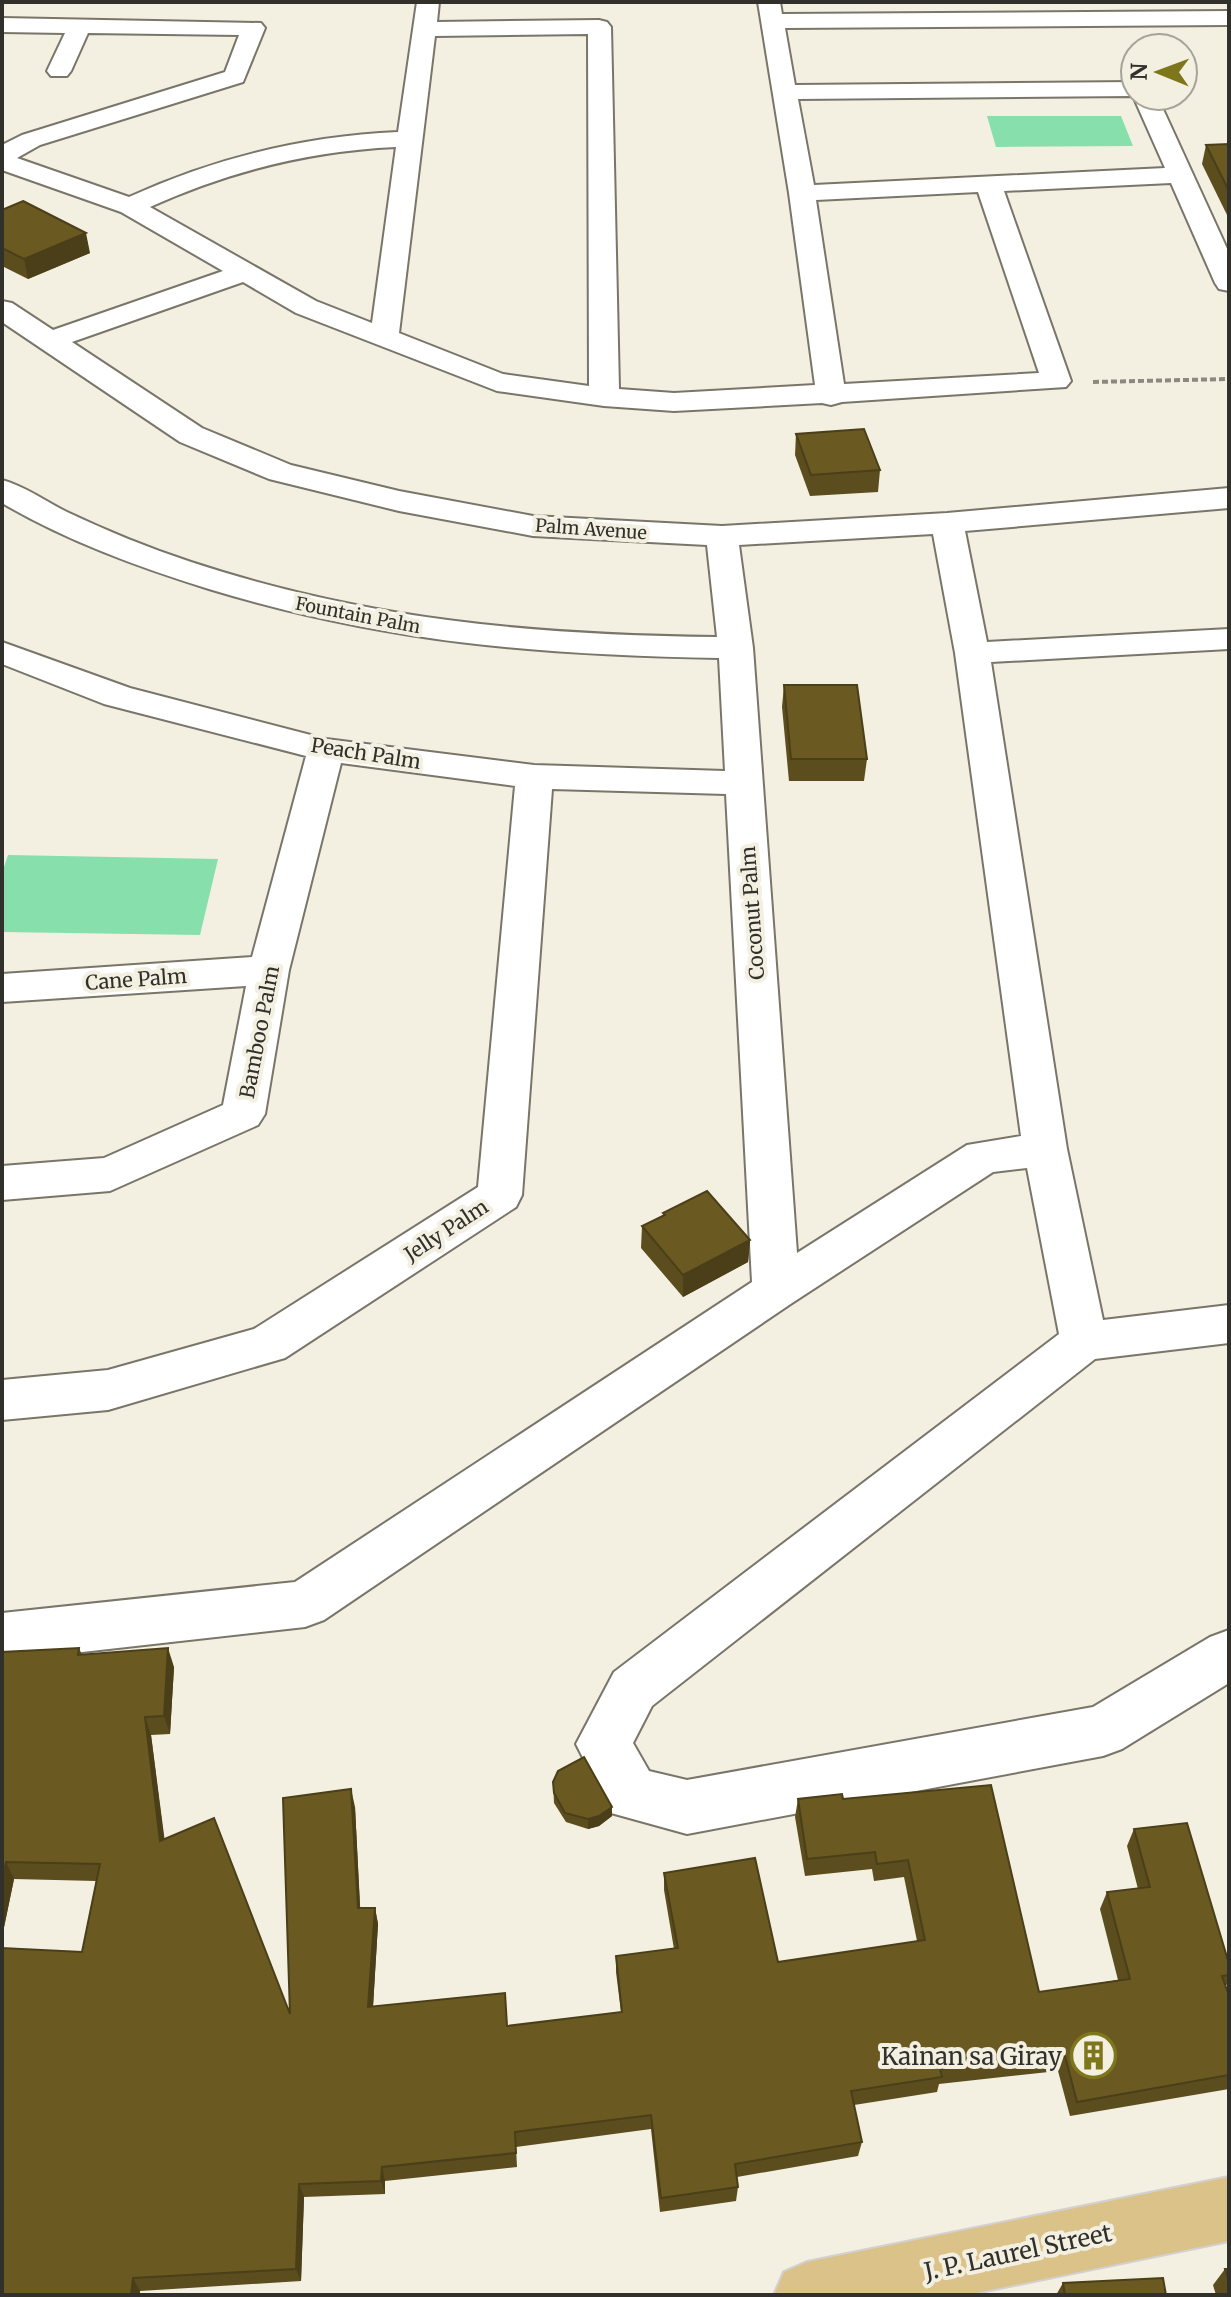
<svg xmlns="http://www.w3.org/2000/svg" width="1231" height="2297" font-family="Merriweather,serif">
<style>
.green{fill:#87dfab}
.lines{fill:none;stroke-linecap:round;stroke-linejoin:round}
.street-casing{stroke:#797569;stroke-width:4}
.primary-casing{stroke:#d2d1d0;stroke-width:4}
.path{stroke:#8b887f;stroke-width:4;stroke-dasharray:6 3;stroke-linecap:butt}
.street{fill:#fff;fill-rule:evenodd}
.primary{fill:#dbc288;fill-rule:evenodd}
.wall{fill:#5b4d1d}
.shaded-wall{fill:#4a3f18}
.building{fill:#6a5a22;stroke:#4a3f18;stroke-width:2}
.labels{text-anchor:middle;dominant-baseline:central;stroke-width:8;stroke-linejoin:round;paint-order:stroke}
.far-street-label{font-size:18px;fill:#32302b;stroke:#f3efe1}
.street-label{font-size:20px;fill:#32302b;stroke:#f3efe1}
.near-poi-label{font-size:24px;fill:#32302b;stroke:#f3efe1;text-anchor:end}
.near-street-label{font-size:24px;fill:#32302b;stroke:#f3efe1}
</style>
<rect width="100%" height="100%" fill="#f3efe1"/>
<!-- green -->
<g class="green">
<polygon points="987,116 1121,116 1133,146 996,147"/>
<polygon points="8,855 218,859 200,935 2,932 2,873"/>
</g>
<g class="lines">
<defs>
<path id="street" d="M 417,2 L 439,2 L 437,22 L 599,20 L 607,22 L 611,27 L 619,389 L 674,393 L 815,385 L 789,193 L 758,2 L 780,2 L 782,14 L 1229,11 L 1229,25 L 785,28 L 795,85 L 1135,82 L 1135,96 L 1157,96 L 1229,253 L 1229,291 L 1219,289 L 1215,283 L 1171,183 L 1004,191 L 1071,381 L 1066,387 L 842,402 L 831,405 L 822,403 L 674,411 L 604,406 L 497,391 L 296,313 L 243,282 L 72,342 L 202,428 L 291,465 L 399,491 L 533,516 L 722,526 L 947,513 L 1229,488 L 1229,508 L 965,531 L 987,642 L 1229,629 L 1229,649 L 991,662 L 1067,1149 L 1103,1320 L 1229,1305 L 1229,1343 L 1095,1359 L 652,1706 L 633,1743 L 649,1771 L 687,1780 L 1093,1707 L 1210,1637 L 1229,1630 L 1229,1683 L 1122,1749 L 1103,1756 L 687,1834 L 611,1813 L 576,1744 L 614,1672 L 1059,1334 L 1027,1168 L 993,1172 L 792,1303 L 324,1620 L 305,1627 L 2,1661 L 2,1613 L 295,1582 L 752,1282 L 726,794 L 552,789 L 522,1195 L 516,1207 L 285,1358 L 108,1410 L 2,1420 L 2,1380 L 108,1370 L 254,1329 L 478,1187 L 515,786 L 341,763 L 289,970 L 265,1114 L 258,1125 L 110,1191 L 2,1200 L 2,1166 L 104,1158 L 223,1105 L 246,986 L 2,1002 L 2,974 L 252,957 L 306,756 L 104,704 L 2,664 L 2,642 L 130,688 L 326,739 L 534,765 L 725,771 L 719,658 C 538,655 384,642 209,589 C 138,567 67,541 2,503 L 2,480 C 25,486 46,502 67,512 C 107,531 149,548 191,562 C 368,620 533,635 717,637 L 707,545 L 533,536 L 399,511 L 269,479 L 180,442 L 2,322 L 2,301 L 12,303 L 53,330 L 223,271 L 121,212 L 2,170 L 2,145 L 22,135 L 225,72 L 239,35 L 88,33 L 71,71 L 67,76 L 51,76 L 47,71 L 65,33 L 2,32 L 2,18 L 261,23 L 265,28 L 243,82 L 40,145 L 17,158 L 129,197 C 215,158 304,136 398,132 ZM 588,34 L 589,386 L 503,374 L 399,333 L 435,36 ZM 1133,96 L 1165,168 L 814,185 L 798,99 ZM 396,147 L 372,323 L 316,301 L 150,207 C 230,171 309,151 396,147 ZM 978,192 L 1039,373 L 844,384 L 816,200 ZM 933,534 L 955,653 L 1021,1136 L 967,1145 L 797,1253 L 753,648 L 739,545 Z"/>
<polygon id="primary" points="1229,2177 1229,2241 966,2295 774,2295 784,2272 807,2262"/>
</defs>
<!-- street casing -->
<use href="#street" class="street-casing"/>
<!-- primary casing -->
<use href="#primary" class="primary-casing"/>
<!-- path -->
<polyline class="path" points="1093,382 1229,379"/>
<!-- street -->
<use href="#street" class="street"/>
<!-- primary -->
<use href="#primary" class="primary"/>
</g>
<!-- wall -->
<g class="wall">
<polygon points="1229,144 1229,219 1202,164 1206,145"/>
<polygon points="2,210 90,253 28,279 2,266"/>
<polygon points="796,434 880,470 878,492 810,496 795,455"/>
<polygon points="784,685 867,759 864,781 789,781 782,707"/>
<polygon points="663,1213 750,1240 748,1262 683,1297 641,1248 642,1226 663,1215"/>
<polygon points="79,1648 82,1655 174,1667 170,1734 151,1735 164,1839 290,2014 355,1807 360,1908 375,1908 378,1924 373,2007 508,2026 621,2012 616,1972 616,1956 674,1949 664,1890 664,1873 778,1962 917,1941 904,1877 874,1881 872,1869 805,1876 795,1817 798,1799 843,1799 991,1785 1039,1992 1118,1980 1100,1909 1107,1892 1138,1889 1127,1846 1134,1829 1229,1964 1229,1980 1226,1986 1229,1996 1229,2089 1070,2116 1058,2071 939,2084 937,2092 854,2105 862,2142 858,2156 737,2177 738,2187 736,2201 660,2212 651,2129 516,2147 517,2167 385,2181 385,2194 304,2197 301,2281 140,2291 2,2295 82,1952 96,1881 14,1879 2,1937 2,1652"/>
<polygon points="553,1782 612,1807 612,1816 599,1826 588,1829 566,1822 554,1803"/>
<polygon points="1225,2269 1229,2269 1229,2295 1216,2295 1213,2285"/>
<polygon points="1063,2283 1166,2295 1056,2295"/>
</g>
<!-- shaded-wall -->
<g class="shaded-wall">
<polygon points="86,233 90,253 28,279 24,259"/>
<polygon points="750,1240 748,1262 683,1297 683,1275"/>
<polygon points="168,1648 174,1667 170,1734 164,1716"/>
<polygon points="145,1717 151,1735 167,1858 160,1841"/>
<polygon points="351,1789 355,1807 361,1924 358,1908"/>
<polygon points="612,1807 612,1816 599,1826 588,1829 588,1819"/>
<polygon points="6,1862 14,1879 2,1937 2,1879"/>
<polygon points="375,1908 378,1924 372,2023 368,2007"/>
<polygon points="382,2167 385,2181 385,2194 381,2181"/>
<polygon points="299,2184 304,2197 301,2281 296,2269"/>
<polygon points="133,2278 140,2291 140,2295 131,2295"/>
</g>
<!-- building -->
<g class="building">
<polygon points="1229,144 1229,191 1206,145"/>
<polygon points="23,201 86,233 24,259 2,248 2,210"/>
<polygon points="864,429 880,470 811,475 796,434"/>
<polygon points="784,685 857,685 867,759 791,759"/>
<polygon points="707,1191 750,1240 683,1275 642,1226 665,1215 663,1213"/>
<polygon points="79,1648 78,1655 168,1648 164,1716 145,1717 160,1841 214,1818 290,2014 283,1798 351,1789 358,1908 375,1908 368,2007 505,1993 507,2026 622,2012 616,1956 678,1948 664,1873 755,1858 778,1962 925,1940 908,1860 877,1864 875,1852 807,1859 798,1799 842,1794 843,1799 991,1785 1039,1992 1130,1979 1107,1892 1150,1887 1134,1829 1187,1823 1229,1964 1229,1975 1222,1976 1229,1996 1229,2075 1077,2102 1065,2056 940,2069 942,2077 851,2091 862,2142 735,2164 738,2187 661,2198 651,2115 515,2132 516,2153 382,2167 381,2181 299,2184 296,2269 133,2278 131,2295 2,2295 2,1948 82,1952 100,1864 6,1862 2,1879 2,1652"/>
<polygon points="584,1757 612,1807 599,1816 588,1819 565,1813 554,1793 553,1782 558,1771"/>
<polygon points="1225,2269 1229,2269 1229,2281"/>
<polygon points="1163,2278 1166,2295 1065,2295 1063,2283"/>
</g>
<!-- icons -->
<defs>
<symbol id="building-ring" viewBox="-11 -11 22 22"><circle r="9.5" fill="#f3efe1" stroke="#7e761a" stroke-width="1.5"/><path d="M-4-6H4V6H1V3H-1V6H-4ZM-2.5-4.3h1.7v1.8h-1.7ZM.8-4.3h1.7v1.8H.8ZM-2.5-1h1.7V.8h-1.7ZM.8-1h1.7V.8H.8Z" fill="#7e761a"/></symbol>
</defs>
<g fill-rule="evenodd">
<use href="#building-ring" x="1068" y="2030" width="51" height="51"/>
</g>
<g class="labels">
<!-- far-street labels -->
<g class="far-street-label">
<text transform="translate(591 529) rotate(4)">Palm Avenue</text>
<text transform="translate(358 615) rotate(11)">Fountain Palm</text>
</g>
<!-- street labels -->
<g class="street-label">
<text transform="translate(366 753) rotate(9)">Peach Palm</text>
<text transform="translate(752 913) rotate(-94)">Coconut Palm</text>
<text transform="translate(136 979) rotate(-4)">Cane Palm</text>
<text transform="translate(259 1032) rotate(-79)">Bamboo Palm</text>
<text transform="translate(446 1230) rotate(-33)">Jelly Palm</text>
</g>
<!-- near-poi labels -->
<g class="near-poi-label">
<text x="1062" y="2056">Kainan sa Giray</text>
</g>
<!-- near-street labels -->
<g class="near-street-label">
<text transform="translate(1018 2252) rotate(-12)">J. P. Laurel Street</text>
</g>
</g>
<!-- border -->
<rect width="1231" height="2297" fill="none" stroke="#32302b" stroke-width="8"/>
<!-- north arrow -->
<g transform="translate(1159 72) rotate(271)"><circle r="38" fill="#f3efe1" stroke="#a6a398" stroke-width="2"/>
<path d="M0-6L14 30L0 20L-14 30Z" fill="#7e761a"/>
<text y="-12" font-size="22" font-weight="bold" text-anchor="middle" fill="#32302b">N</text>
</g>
</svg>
